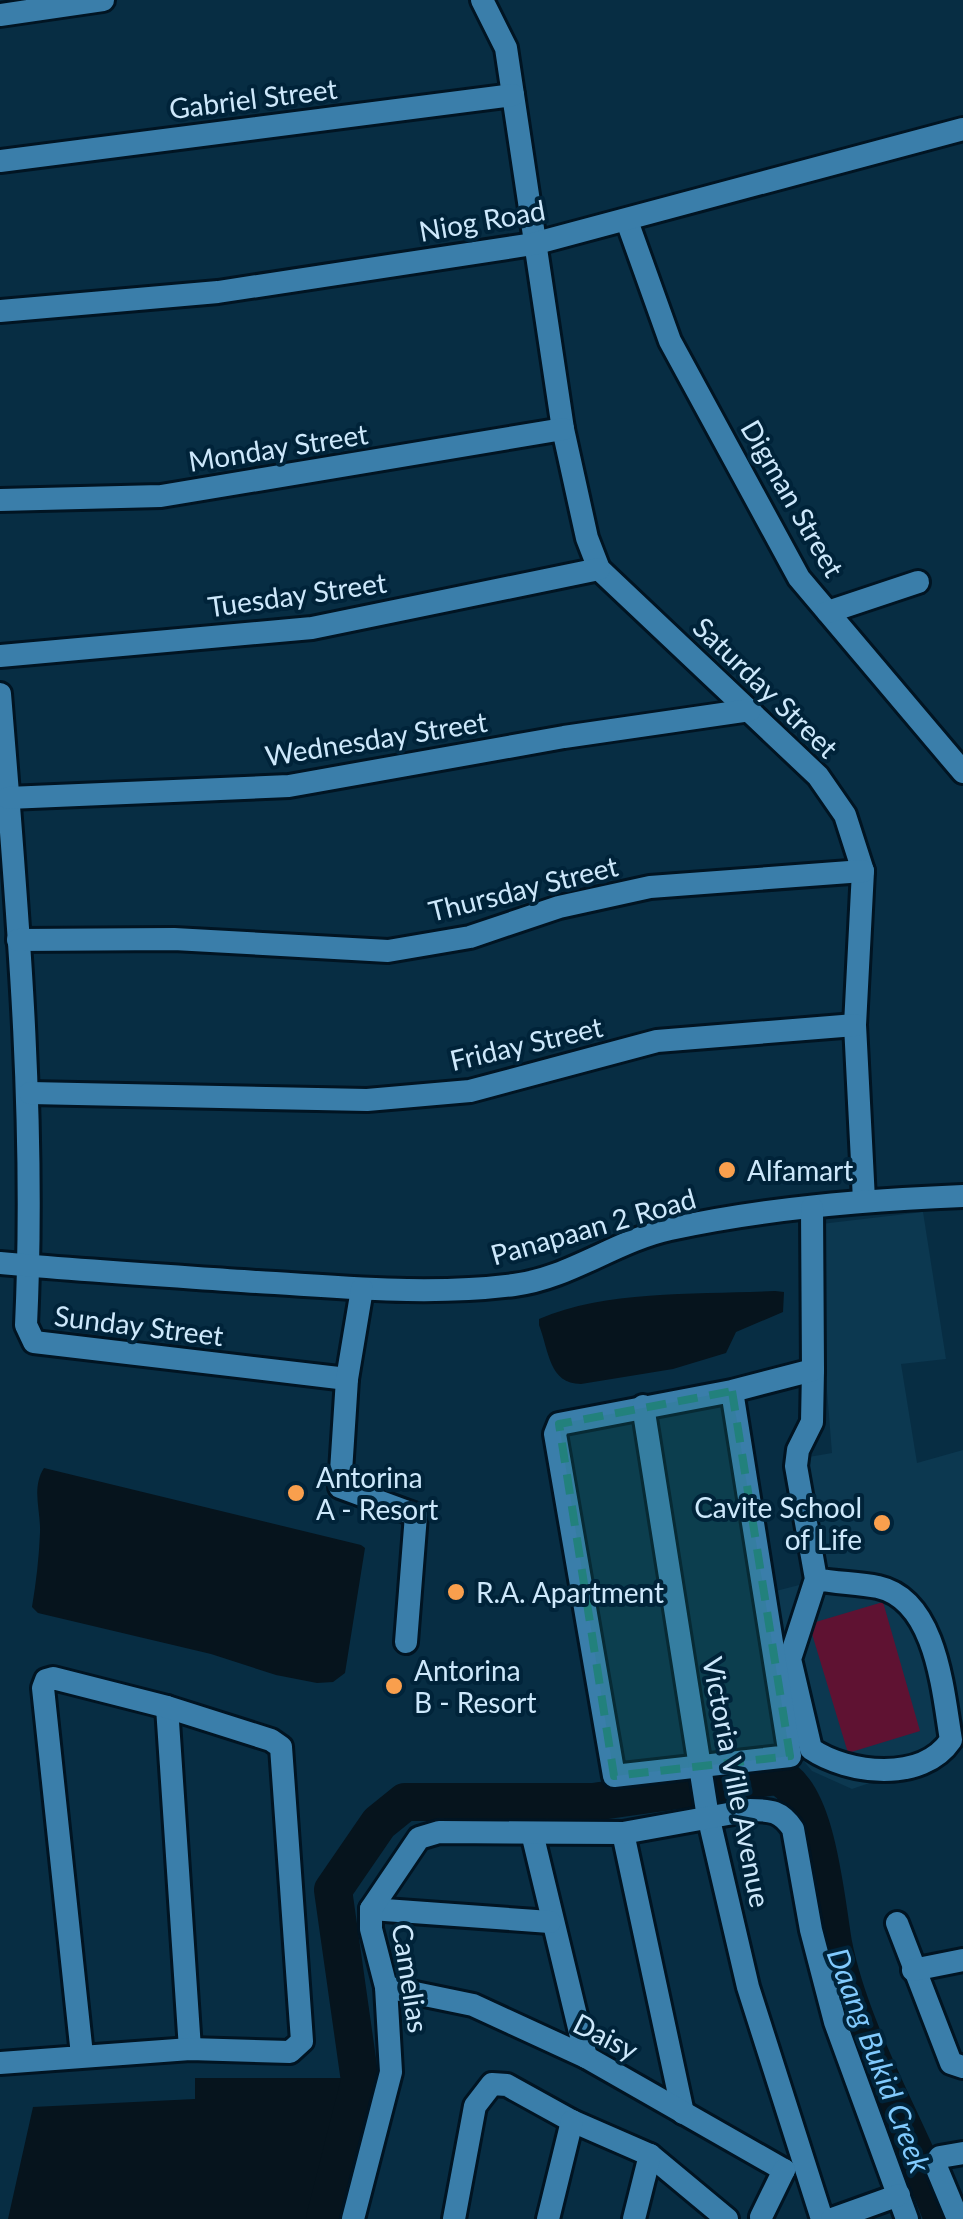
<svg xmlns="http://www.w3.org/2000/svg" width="963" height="2219" font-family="Lato,sans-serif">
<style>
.built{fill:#0c3850}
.green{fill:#5f1232}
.water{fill:#06141d}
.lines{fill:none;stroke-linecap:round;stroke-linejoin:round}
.river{stroke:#06141d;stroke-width:38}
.minor-casing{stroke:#011422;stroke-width:28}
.minor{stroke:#3a7eaa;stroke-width:22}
.marked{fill:#22817c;fill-opacity:0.2;stroke:#22817c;stroke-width:8;stroke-dasharray:20 12;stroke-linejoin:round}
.poi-dot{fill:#f99f4d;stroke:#002339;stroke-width:4}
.labels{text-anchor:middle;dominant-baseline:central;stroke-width:8;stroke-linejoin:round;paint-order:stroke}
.street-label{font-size:28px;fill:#cde8fb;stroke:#002339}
.poi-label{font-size:28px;fill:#cde8fb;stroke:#002339;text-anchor:start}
.water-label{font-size:30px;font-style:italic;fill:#81cafd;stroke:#002339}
</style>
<rect width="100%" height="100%" fill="#072d43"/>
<!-- built -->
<polygon class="built" points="923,1212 946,1359 901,1364 917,1463 963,1450 963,1719 954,1754 852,1789 812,1771 792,1747 768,1593 811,1582 791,1460 832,1453 817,1265 821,1224"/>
<!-- green -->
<polygon class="green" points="883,1602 920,1731 848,1753 809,1624"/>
<!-- water -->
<g class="water">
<path d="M 775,1291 L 784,1292 L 783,1312 L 736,1332 L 726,1353 L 673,1369 L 581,1384 C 549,1384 549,1351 539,1325 L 539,1319 C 609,1289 701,1295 775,1291 Z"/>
<path d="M 44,1468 L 361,1545 L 365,1548 L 345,1673 L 333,1682 L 317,1683 L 276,1675 L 211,1654 L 38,1613 L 32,1607 C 36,1583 39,1558 40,1533 C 41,1511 31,1488 44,1468 Z"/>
<polygon points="195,2078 358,2078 316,2219 8,2219 33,2107 195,2099"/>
</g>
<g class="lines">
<!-- river -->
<path class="river" d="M 325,2219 L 360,2081 L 333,1890 L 379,1823 L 405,1802 L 593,1802 L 776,1776 C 817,1788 826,1904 833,1943 C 851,2036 910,2130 943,2219"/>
<defs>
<g id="minor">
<polyline points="482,0 506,48 563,429 587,538 599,569 818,776 845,815 863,871 855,1025 864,1200"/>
<polyline points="0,15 103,0"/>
<polyline points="0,161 513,95"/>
<polyline points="627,221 670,341 799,578 963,772"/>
<polyline points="0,311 218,292 533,244 963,129"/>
<polyline points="0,500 161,496 563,429"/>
<polyline points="828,612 918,582"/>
<polyline points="0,656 312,628 599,569"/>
<path d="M 0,694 C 17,905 36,1114 26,1325 L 34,1342 L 347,1379"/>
<polyline points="8,798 289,786 564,737 750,710"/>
<polyline points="18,940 174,939 388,951 470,937 559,907 650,887 863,871"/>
<polyline points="30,1093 367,1100 470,1091 657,1041 855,1025"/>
<path d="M 0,1263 C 85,1271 171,1276 257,1282 C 343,1287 428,1296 514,1285 C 570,1278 615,1241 670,1229 C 765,1208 865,1200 963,1196"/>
<polyline points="362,1289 347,1379 340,1487 416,1515 406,1642"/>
<path d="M 813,1370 L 812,1422 L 798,1450 L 796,1466 L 816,1579 L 790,1659 L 811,1749 C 848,1774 922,1783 951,1740 C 943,1693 937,1600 878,1587 C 857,1583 836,1583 816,1579"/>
<polyline points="732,1391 790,1756 614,1776 555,1434 559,1424 732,1391 813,1370 812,1208"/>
<polyline points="643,1406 707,1811 748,1987 822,2219"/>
<polyline points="167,1707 190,2049"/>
<polyline points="532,1833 586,2057"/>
<polyline points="623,1833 683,2113"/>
<polyline points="371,1909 550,1922"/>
<polyline points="897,1923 951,2063 963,2067"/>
<polyline points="913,1970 963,1960"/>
<polyline points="386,1987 473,2005 586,2057 784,2170"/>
<polyline points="0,2063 190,2049 290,2052 302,2041 281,1747 271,1740 167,1707 53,1678 46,1680 43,1688 82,2055"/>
<polyline points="761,2217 784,2170"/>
<path d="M 353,2219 L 391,2072 L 386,1987 L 371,1929 L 371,1909 L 419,1838 L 439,1832 L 623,1833 L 750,1810 C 771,1810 781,1811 793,1829 L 811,1930 L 835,2022 L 907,2219"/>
<polyline points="454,2219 475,2106 492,2084 507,2085 572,2121 650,2155 727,2219"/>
<polyline points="548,2219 572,2121"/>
<polyline points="634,2219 650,2155"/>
<polyline points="832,2219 899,2195"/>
<polyline points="958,2219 935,2164 940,2157 963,2153"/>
</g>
</defs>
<!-- minor casing -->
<use href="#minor" class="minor-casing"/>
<!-- minor -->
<use href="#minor" class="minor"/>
</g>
<!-- marked area -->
<path class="marked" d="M 732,1391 L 790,1756 L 614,1776 L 559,1424 Z"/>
<!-- markers -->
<g class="poi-dot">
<circle cx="727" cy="1170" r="10"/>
<circle cx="296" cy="1493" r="10"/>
<circle cx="882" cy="1523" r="10"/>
<circle cx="456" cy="1592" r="10"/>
<circle cx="394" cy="1686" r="10"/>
</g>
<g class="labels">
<!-- street labels -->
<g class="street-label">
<text transform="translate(253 98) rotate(-7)">Gabriel Street</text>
<text transform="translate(482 220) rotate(-10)">Niog Road</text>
<text transform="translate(278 447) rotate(-9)">Monday Street</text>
<text transform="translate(793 498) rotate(60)">Digman Street</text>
<text transform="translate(297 594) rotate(-8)">Tuesday Street</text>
<text transform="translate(766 687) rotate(44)">Saturday Street</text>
<text transform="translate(376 738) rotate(-9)">Wednesday Street</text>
<text transform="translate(523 888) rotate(-14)">Thursday Street</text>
<text transform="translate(526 1043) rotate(-13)">Friday Street</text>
<text transform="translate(593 1226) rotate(-16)">Panapaan 2 Road</text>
<text transform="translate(139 1325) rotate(7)">Sunday Street</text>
<text transform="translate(737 1782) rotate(79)">Victoria Ville Avenue</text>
<text transform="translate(411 1978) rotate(81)">Camelias</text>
<text transform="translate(606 2036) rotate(27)">Daisy</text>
</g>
<!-- poi labels -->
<g class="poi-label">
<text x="747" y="1170">Alfamart</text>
<text x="316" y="1477">Antorina<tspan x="316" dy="32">A - Resort</tspan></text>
<text x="862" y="1507" text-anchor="end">Cavite School<tspan x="862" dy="32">of Life</tspan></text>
<text x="476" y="1592">R.A. Apartment</text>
<text x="414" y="1670">Antorina<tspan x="414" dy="32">B - Resort</tspan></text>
</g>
<!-- water labels -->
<g class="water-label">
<text transform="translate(880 2060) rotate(69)">Daang Bukid Creek</text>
</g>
</g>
</svg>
